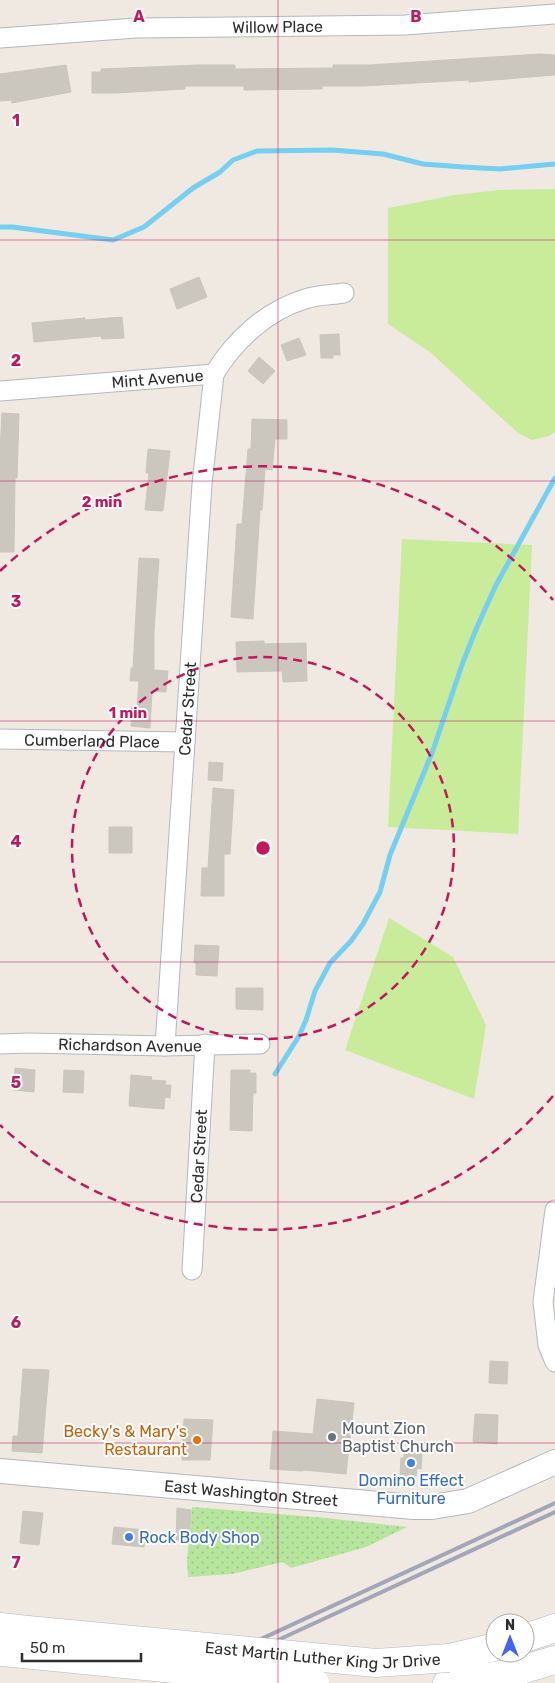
<svg xmlns="http://www.w3.org/2000/svg" width="555" height="1683" font-family="Rubik,sans-serif">
<style>
.green{fill:url(#green-dots)}
.pitch{fill:#c9ec9a}
.lines{fill:none;stroke-linecap:round;stroke-linejoin:round}
.stream{stroke:#75cff0;stroke-width:5}
.building{fill:#cbc7bf;stroke:#cbc5ba}
.minor-casing{stroke:#b4b7c1;stroke-width:21}
.tertiary-casing{stroke:#b4b7c1;stroke-width:26}
.secondary-casing{stroke:#b4b7c1;stroke-width:29}
.minor{stroke:#fff;stroke-width:19}
.tertiary{stroke:#fff;stroke-width:24}
.secondary{stroke:#fff;stroke-width:28}
.rail{stroke:#a3a6b8;stroke-width:4}
.secondary-bridge-casing{stroke:#b4b7c1;stroke-width:29;stroke-linecap:butt}
.secondary-bridge{stroke:#fff;stroke-width:28}
.grid{fill:none;stroke:#c2185b;stroke-width:1;stroke-opacity:0.55}
.ring{fill:none;stroke:#c2185b;stroke-width:2.5;stroke-dasharray:9 6}
.worship-dot{fill:#6b7280;stroke:#fff;stroke-width:2}
.food-dot{fill:#e8710a;stroke:#fff;stroke-width:2}
.shop-dot{fill:#3f7fe0;stroke:#fff;stroke-width:2}
.labels{text-anchor:middle;dominant-baseline:central;stroke-width:4;stroke-linejoin:round;paint-order:stroke}
.street-label{font-size:16px;fill:#2e2e2e;stroke:#fff}
.worship-label{font-size:16px;fill:#5b616d;stroke:#fff;text-anchor:start}
.food-label{font-size:16px;fill:#c56008;stroke:#fff;text-anchor:end}
.shop-label{font-size:16px;fill:#366cbe;stroke:#fff}
.grid-label{font-size:16px;text-anchor:middle;font-weight:bold;fill:#c2185b;stroke:#fff;stroke-width:4;stroke-linejoin:round;paint-order:stroke}
.centre{fill:#c2185b;stroke:#fff;stroke-width:2.5}
.ring-label{font-size:15px;text-anchor:middle;font-weight:bold;fill:#c2185b;stroke:#fff;stroke-width:4;stroke-linejoin:round;paint-order:stroke}
</style>
<defs>
<pattern id="green-dots" width="8" height="8" patternUnits="userSpaceOnUse" patternTransform="scale(1.25)"><rect width="8" height="8" fill="#b6e59e"/><path d="M2 2h.1M6 6h.1" fill="none" stroke="#9dc588" stroke-width="1.8" stroke-linecap="round"/></pattern>
</defs>
<rect width="100%" height="100%" fill="#efe9e1"/>
<!-- green -->
<polygon class="green" points="192,1507 326,1518 407,1527 366,1547 291,1568 283,1562 232,1574 188,1577 187,1561"/>
<!-- pitch -->
<g class="pitch">
<polygon points="555,189 555,432 549,436 532,440 518,433 431,353 388,324 388,208 455,195 498,190"/>
<polygon points="402,539 532,545 518,834 388,827"/>
<polygon points="389,918 453,957 486,1025 474,1099 345,1050"/>
</g>
<g class="lines">
<!-- stream -->
<g class="stream">
<polyline points="0,227 12,227 113,240 144,227 193,188 220,172 233,160 257,151 332,150 383,154 423,164 463,167 500,169 555,164"/>
<polyline points="275,1074 299,1036 306,1020 315,991 330,963 351,941 363,924 380,892 390,855 432,753 463,662 477,627 496,585 555,478"/>
</g>
</g>
<!-- building -->
<g class="building">
<polygon points="540,54 555,55 555,75 469,82 469,80 363,86 322,86 322,89 244,90 244,86 185,86 185,89 116,93 92,93 92,72 101,72 101,69 198,65 235,65 235,69 333,68 333,65 369,65"/>
<polygon points="66,65 71,92 12,103 12,100 0,101 0,74"/>
<polygon points="199,277 207,297 177,309 170,289"/>
<polygon points="122,317 124,338 102,339 101,336 34,342 32,323 85,318 85,320"/>
<polygon points="339,334 340,355 333,355 333,358 321,358 320,335"/>
<polygon points="299,338 306,355 287,361 281,345"/>
<polygon points="259,357 275,371 263,384 248,371"/>
<polygon points="2,413 19,414 17,478 15,478 14,552 0,552 0,452"/>
<polygon points="252,419 287,420 287,439 275,439 272,470 265,469 262,510 260,510 253,619 231,617 237,524 242,524 248,449 251,449"/>
<polygon points="148,449 170,451 163,511 145,510 149,473 146,473"/>
<polygon points="139,558 159,559 154,631 154,670 168,671 166,692 152,691 150,728 131,726 132,708 137,708 139,681 130,681 131,668 133,668"/>
<polygon points="264,641 264,644 306,643 307,681 283,682 282,671 237,672 236,642"/>
<polygon points="209,762 223,763 222,781 208,780"/>
<polygon points="213,788 234,790 230,854 224,854 224,896 201,896 202,868 208,868"/>
<rect x="109" y="827" width="23" height="26"/>
<polygon points="195,945 219,946 217,976 196,975 196,963 194,963"/>
<polygon points="236,988 263,988 263,1010 236,1009"/>
<polygon points="15,1068 35,1070 34,1092 13,1090"/>
<polygon points="64,1070 84,1071 83,1093 63,1092"/>
<polygon points="231,1070 250,1070 250,1073 256,1073 256,1093 253,1093 252,1131 230,1130"/>
<polygon points="131,1075 152,1077 151,1080 166,1081 165,1085 171,1085 170,1098 165,1097 164,1109 129,1106"/>
<polygon points="490,1361 508,1362 507,1384 489,1383"/>
<polygon points="23,1369 49,1370 42,1453 12,1451 13,1436 18,1436"/>
<polygon points="317,1399 354,1403 346,1474 303,1470 303,1471 270,1469 273,1431 313,1434"/>
<polygon points="475,1414 498,1415 497,1444 473,1442"/>
<polygon points="184,1419 213,1420 210,1460 182,1460"/>
<polygon points="404,1452 422,1454 421,1469 417,1468 416,1476 400,1475 401,1458 404,1458"/>
<polygon points="177,1508 191,1510 189,1541 176,1540"/>
<polygon points="23,1511 43,1513 39,1545 20,1543"/>
<polygon points="114,1527 145,1530 144,1547 112,1544"/>
</g>
<g class="lines">
<defs>
<g id="minor">
<path id="s1" d="M 0,38 L 136,28 L 405,25 L 555,14"/>
<path id="s2" d="M 0,391 L 214,374 C 235,340 266,311 305,299 C 317,295 331,295 344,293"/>
<path id="s3" d="M 0,739 L 185,742"/>
<path id="s4" d="M 0,1044 L 29,1043 L 165,1046 L 260,1044"/>
<path id="s5" d="M 165,1046 L 202,484 L 214,374"/>
<polyline points="555,1210 543,1302 548,1345 555,1362"/>
<path id="s6" d="M 192,1270 L 205,1044"/>
</g>
<g id="tertiary">
<path id="s7" d="M 0,1471 L 414,1507 L 432,1507 L 468,1501 L 555,1462"/>
</g>
<g id="secondary">
<polyline points="0,1627 28,1630"/>
<polyline points="525,1638 555,1628"/>
<polyline points="0,1652 23,1654"/>
<polyline points="449,1658 495,1647"/>
<polyline points="447,1683 507,1674 555,1660"/>
</g>
</defs>
<!-- minor casing -->
<use href="#minor" class="minor-casing"/>
<!-- tertiary casing -->
<use href="#tertiary" class="tertiary-casing"/>
<!-- secondary casing -->
<use href="#secondary" class="secondary-casing"/>
<!-- minor -->
<use href="#minor" class="minor"/>
<!-- tertiary -->
<use href="#tertiary" class="tertiary"/>
<!-- secondary -->
<use href="#secondary" class="secondary"/>
<!-- rail -->
<g class="rail">
<polyline points="166,1683 555,1503"/>
<polyline points="185,1683 555,1512"/>
</g>
<defs>
<g id="secondary-bridge">
<path id="s8" d="M 28,1630 L 376,1663 L 449,1658"/>
<polyline points="23,1654 315,1683"/>
</g>
</defs>
<!-- secondary-bridge casing -->
<use href="#secondary-bridge" class="secondary-bridge-casing"/>
<!-- secondary-bridge -->
<use href="#secondary-bridge" class="secondary-bridge"/>
</g>
<!-- grid -->
<path class="grid" d="M 278,0 L 278,1683M 0,240 L 555,240M 0,481 L 555,481M 0,721 L 555,721M 0,962 L 555,962M 0,1202 L 555,1202M 0,1443 L 555,1443"/>
<!-- distance rings -->
<g class="ring">
<circle cx="263" cy="848" r="191"/>
<path d="M553 1096A382 382 0 0 1 0 1125M0 571A382 382 0 0 1 553 600"/>
</g>
<!-- markers -->
<circle class="worship-dot" cx="332" cy="1437" r="5"/>
<circle class="food-dot" cx="197" cy="1440" r="5"/>
<g class="shop-dot">
<circle cx="411" cy="1463" r="5"/>
<circle cx="129" cy="1537" r="5"/>
</g>
<g class="labels">
<!-- street labels -->
<g class="street-label">
<text stroke="none"><textPath href="#s1" startOffset="278">Willow Place</textPath></text>
<text stroke="none"><textPath href="#s2" startOffset="158">Mint Avenue</textPath></text>
<text stroke="none"><textPath href="#s5" startOffset="338">Cedar Street</textPath></text>
<text stroke="none"><textPath href="#s3" startOffset="92">Cumberland Place</textPath></text>
<text stroke="none"><textPath href="#s4" startOffset="130">Richardson Avenue</textPath></text>
<text stroke="none"><textPath href="#s6" startOffset="114">Cedar Street</textPath></text>
<text stroke="none"><textPath href="#s7" startOffset="252">East Washington Street</textPath></text>
<text stroke="none"><textPath href="#s8" startOffset="296">East Martin Luther King Jr Drive</textPath></text>
</g>
<!-- worship labels -->
<g class="worship-label">
<text x="342" y="1428">Mount Zion<tspan x="342" dy="18">Baptist Church</tspan></text>
</g>
<!-- food labels -->
<g class="food-label">
<text x="187" y="1431">Becky's &amp; Mary's<tspan x="187" dy="18">Restaurant</tspan></text>
</g>
<!-- shop labels -->
<g class="shop-label">
<text x="411" y="1480">Domino Effect<tspan x="411" dy="18">Furniture</tspan></text>
<text x="139" y="1537" text-anchor="start">Rock Body Shop</text>
</g>
</g>
<g class="grid-label">
<text x="139" y="22">A</text>
<text x="416" y="22">B</text>
<text x="16" y="126">1</text>
<text x="16" y="366">2</text>
<text x="16" y="607">3</text>
<text x="16" y="847">4</text>
<text x="16" y="1088">5</text>
<text x="16" y="1328">6</text>
<text x="16" y="1568">7</text>
</g>
<circle cx="263" cy="848" r="8" class="centre"/>
<g class="ring-label">
<text x="102" y="507">2 min</text>
<text x="128" y="718">1 min</text>
</g>
<!-- north arrow -->
<g transform="translate(510 1638)"><circle r="24" fill="#ffffff" stroke="#ababab"/>
<path d="M0-4L9 19L0 12L-9 19Z" fill="#4264fb"/>
<text y="-8" font-size="14" font-weight="bold" text-anchor="middle" fill="#2e2e2e">N</text>
</g>
<!-- scale -->
<path d="M22 1653v8h119v-8" fill="none" stroke="#2e2e2e" stroke-width="2.5"/>
<text x="30" y="1653" font-size="15" fill="#2e2e2e" stroke="#ffffff" stroke-width="4" paint-order="stroke">50 m</text>
</svg>
